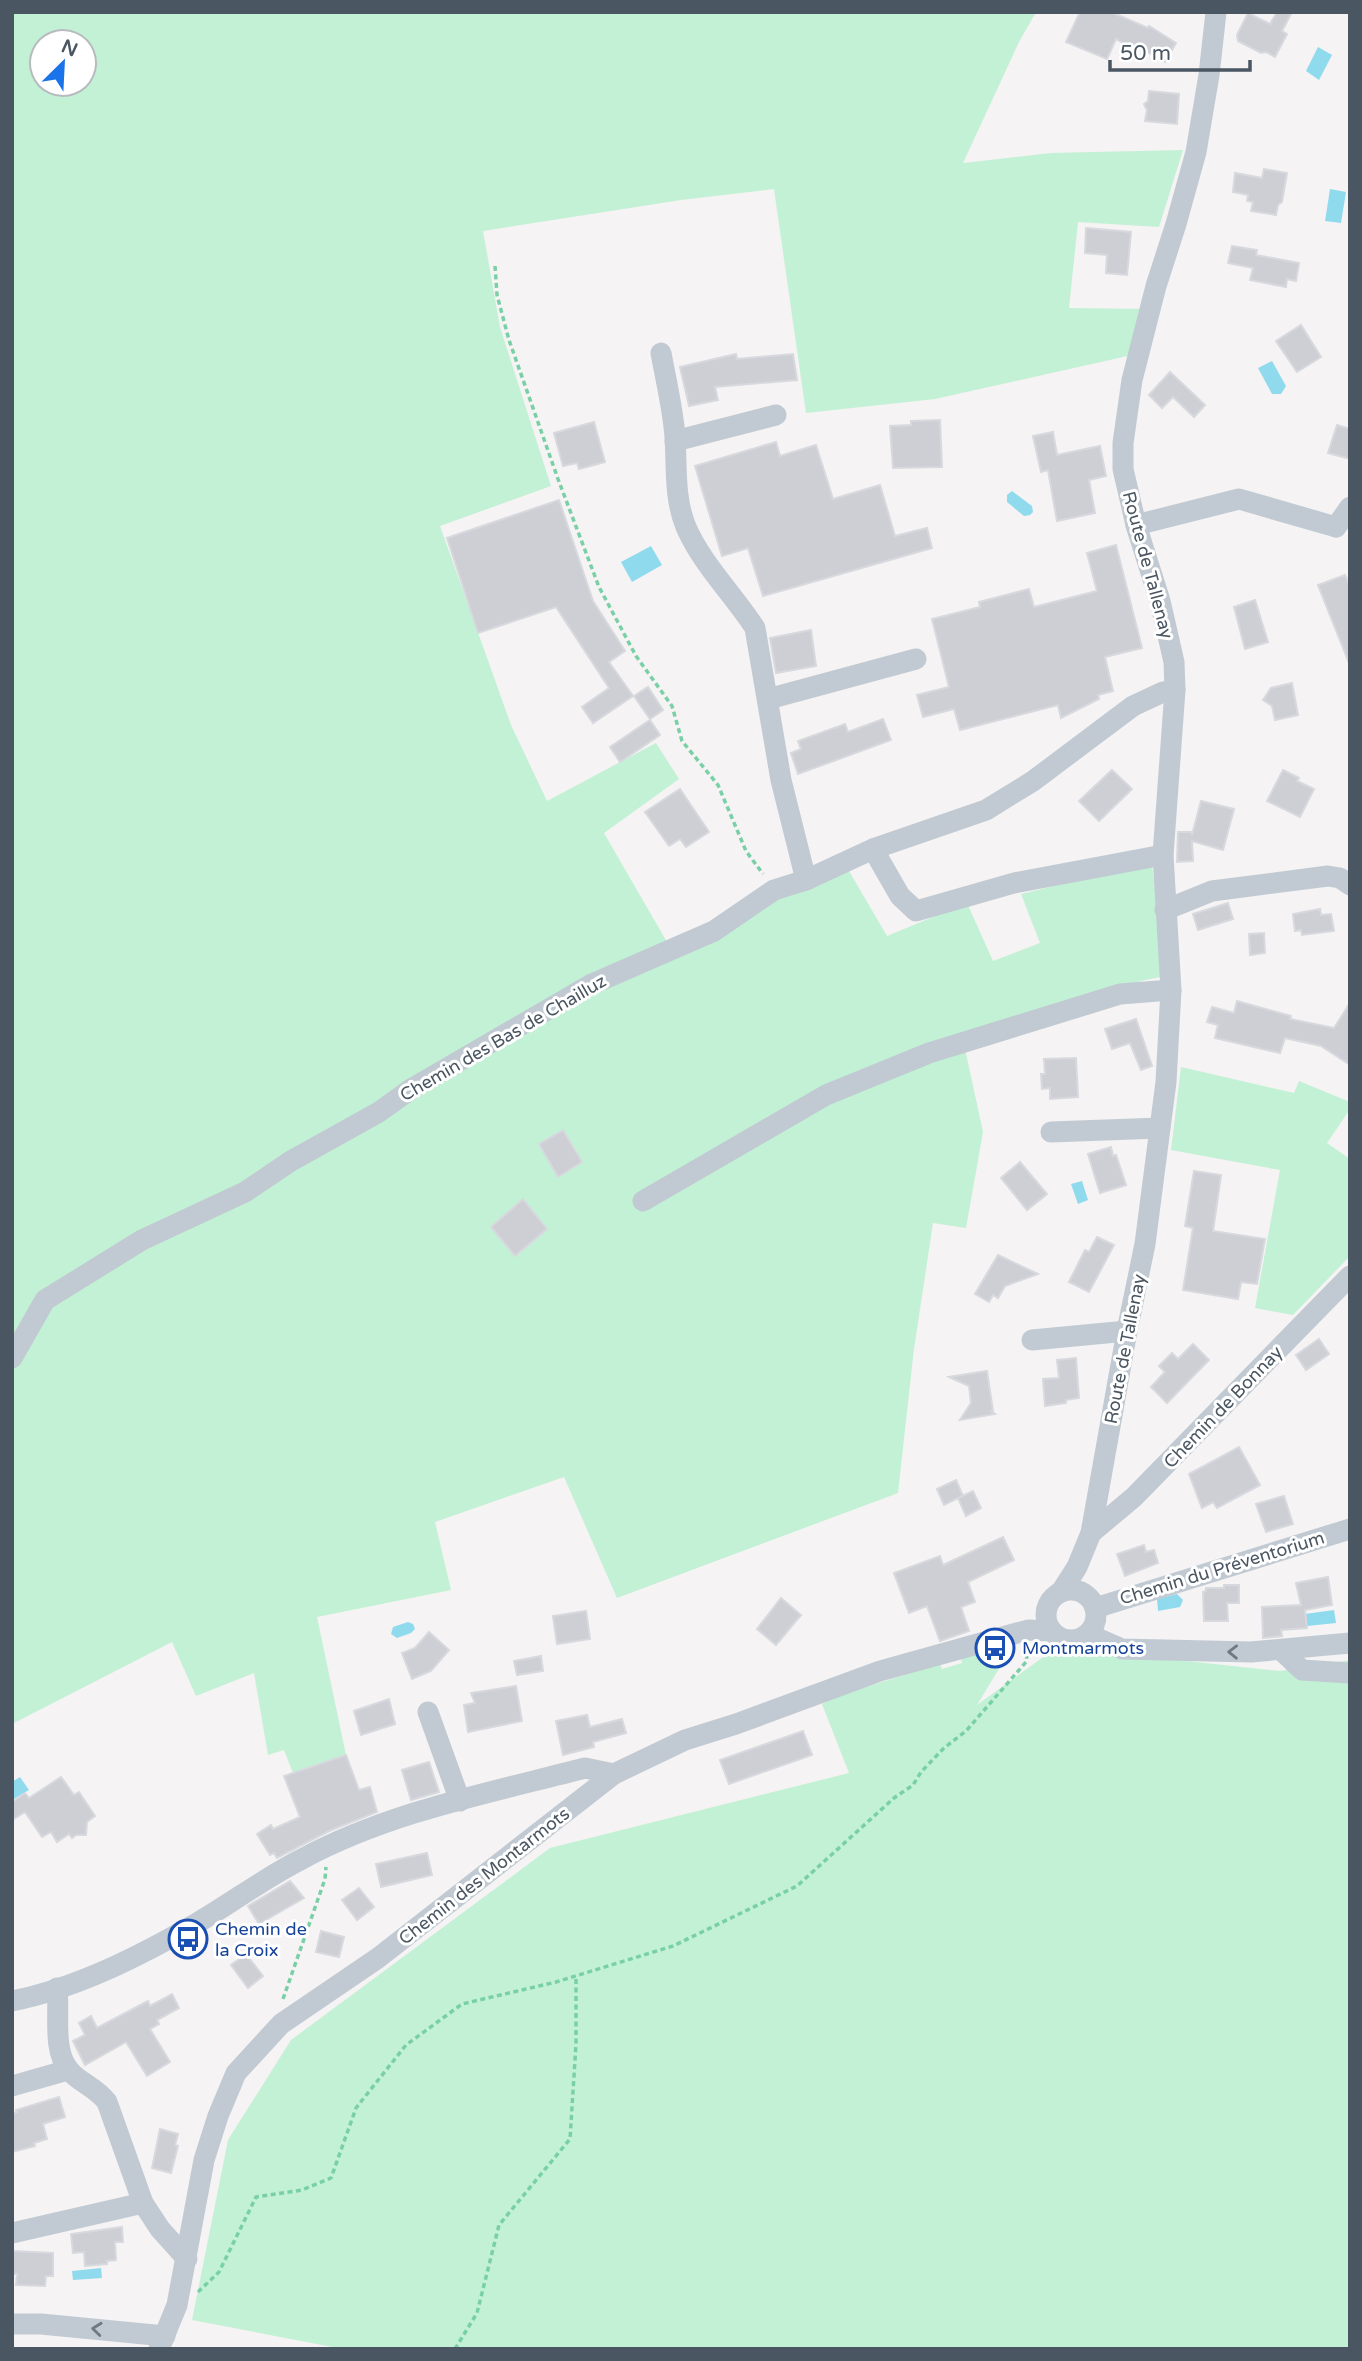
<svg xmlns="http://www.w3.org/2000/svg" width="1362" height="2361" font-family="'Varela Round',sans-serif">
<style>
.green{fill:#c3f1d5;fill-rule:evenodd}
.water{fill:#90daee}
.building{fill:#cdcfd5;stroke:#d7d9de;stroke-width:2}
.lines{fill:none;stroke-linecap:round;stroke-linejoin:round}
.path{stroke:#7ad0a6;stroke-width:3.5;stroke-dasharray:5 3.5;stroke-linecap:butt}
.minor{stroke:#c1cad2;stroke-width:21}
.oneway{stroke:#6e7983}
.labels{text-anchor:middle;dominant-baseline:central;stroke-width:6;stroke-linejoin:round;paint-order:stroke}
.street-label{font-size:18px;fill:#4a5661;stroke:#fff}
.transit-label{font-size:18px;fill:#164399;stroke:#fff;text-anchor:start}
</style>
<rect width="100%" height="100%" fill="#f5f3f3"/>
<!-- green -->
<g class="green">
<path d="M 12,12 L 1036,12 L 1019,42 L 963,163 L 1051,153 L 1183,150 L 1159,227 L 1078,222 L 1069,308 L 1144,309 L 1132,355 L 935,399 L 806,413 L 774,189 L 681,200 L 483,231 L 500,327 L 551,486 L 440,526 L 511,725 L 547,801 L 656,743 L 679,779 L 604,833 L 671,949 L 772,880 L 849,871 L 887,936 L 967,903 L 993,961 L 1040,943 L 1021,894 L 1095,876 L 1152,865 L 1166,976 L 1145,980 L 962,1035 L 983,1132 L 966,1228 L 933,1223 L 914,1349 L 898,1493 L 617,1598 L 564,1477 L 435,1522 L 451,1590 L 317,1617 L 346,1755 L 293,1773 L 284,1750 L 268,1755 L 254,1673 L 196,1696 L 172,1642 L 12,1724 ZM 42,42 L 84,42 L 84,84 L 42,84 Z"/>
<polygon points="1181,1067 1294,1093 1299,1081 1350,1102 1350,1109 1327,1143 1350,1159 1350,1256 1293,1315 1255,1308 1280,1170 1171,1150"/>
<polygon points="997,1646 1003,1662 977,1705 1057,1647 1280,1671 1350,1660 1350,2349 343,2349 192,2320 228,2140 291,2040 550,1848 849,1773 822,1704 834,1697 940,1664 942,1669 962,1663 961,1658"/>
</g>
<!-- water -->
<g class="water">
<polygon points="1318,47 1332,55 1319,80 1306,71"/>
<polygon points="1330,189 1346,192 1341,223 1325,221"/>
<polygon points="1272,361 1286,386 1281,394 1272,394 1258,368"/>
<polygon points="1012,491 1032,506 1033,512 1030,515 1024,516 1007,502 1007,495"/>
<polygon points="651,546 662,565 632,582 621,562"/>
<polygon points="1082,1181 1088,1200 1078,1204 1071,1184"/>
<polygon points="1177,1594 1183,1600 1180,1607 1158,1611 1157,1599"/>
<polygon points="1334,1610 1336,1623 1307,1626 1305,1614"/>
<polygon points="408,1622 413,1624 415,1629 411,1633 397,1638 391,1634 393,1627"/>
<polygon points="20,1777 29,1790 12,1800 12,1782"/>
<polygon points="101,2268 102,2278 73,2280 72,2271"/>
</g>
<!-- building -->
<g class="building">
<polygon points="1080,12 1111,12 1148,28 1149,26 1176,43 1165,62 1137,46 1135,50 1116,39 1107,59 1066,42"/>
<polygon points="1277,12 1292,12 1282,31 1287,34 1275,57 1266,52 1261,53 1238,41 1237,35 1248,13 1270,24"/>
<polygon points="1149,91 1179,94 1177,124 1145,121 1147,110 1144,104 1148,101"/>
<polygon points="1264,169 1287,173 1282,202 1278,205 1276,215 1251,211 1253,202 1247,201 1248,195 1233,192 1235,173 1262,178"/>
<polygon points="1086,228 1131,232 1127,275 1106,273 1107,255 1085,253"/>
<polygon points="1232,246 1257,250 1256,255 1299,263 1296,281 1287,279 1286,287 1250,280 1253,268 1228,263"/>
<polygon points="1301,325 1321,357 1297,372 1276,341"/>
<polygon points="736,354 737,359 793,354 797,380 715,387 718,400 689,406 680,367"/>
<polygon points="1170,372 1205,405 1194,417 1173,397 1162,408 1149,395"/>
<polygon points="940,420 942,467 893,468 890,426 911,425 911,421"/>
<polygon points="594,422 605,462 579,469 577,463 563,466 554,433"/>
<polygon points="1337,425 1350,429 1350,459 1328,453"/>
<polygon points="1053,432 1057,455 1100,446 1106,476 1089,480 1095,513 1057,521 1048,470 1041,472 1033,436"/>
<polygon points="776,442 780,456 816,445 833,499 880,485 895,536 927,528 932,548 763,596 748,548 722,556 695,466"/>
<polygon points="559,500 593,601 625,651 609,662 633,696 593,723 582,707 609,688 556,607 478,633 447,538"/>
<polygon points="1116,545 1142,648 1105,657 1113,691 1098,695 1099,699 1061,718 1058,705 960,730 954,709 923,717 917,695 949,687 932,619 980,607 979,602 1029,589 1034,607 1097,591 1087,553"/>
<polygon points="1345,575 1350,586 1349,663 1318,585"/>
<polygon points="1255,600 1268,642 1245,649 1234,607"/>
<polygon points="811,630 816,666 776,673 770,638"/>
<polygon points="1292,683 1298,715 1275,720 1272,706 1263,700 1271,688"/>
<polygon points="648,687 663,710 650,719 634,696"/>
<polygon points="883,719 891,740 798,774 791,753 801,749 798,741 845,724 848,732"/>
<polygon points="650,720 660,735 620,762 610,747"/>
<polygon points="1112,770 1132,789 1099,821 1079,801"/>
<polygon points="1283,770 1299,778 1297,781 1314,789 1300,817 1267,801"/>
<polygon points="680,789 709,832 686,847 680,839 669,846 645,812"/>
<polygon points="1201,801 1234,809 1223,850 1192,841 1193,861 1177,862 1178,832 1192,832 1192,835"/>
<polygon points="1228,903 1233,919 1198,930 1193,914"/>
<polygon points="1320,909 1321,915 1331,914 1334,931 1302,935 1301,930 1295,931 1293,914"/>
<polygon points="1264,933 1265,953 1250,955 1249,934"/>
<polygon points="1237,1001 1291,1016 1290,1019 1334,1028 1350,1003 1350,1065 1321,1046 1285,1038 1280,1053 1215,1038 1218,1025 1207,1022 1212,1007 1234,1013"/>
<polygon points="1136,1019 1152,1066 1141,1070 1130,1043 1112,1049 1105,1029"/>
<polygon points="1076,1058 1078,1097 1050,1099 1050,1088 1042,1089 1041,1074 1045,1074 1044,1059"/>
<polygon points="563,1130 582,1162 558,1177 539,1144"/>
<polygon points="1111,1147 1113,1156 1116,1155 1126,1185 1100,1193 1088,1154"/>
<polygon points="1020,1162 1047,1194 1027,1210 1001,1178"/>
<polygon points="1194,1171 1221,1175 1213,1231 1265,1239 1257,1284 1241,1282 1238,1299 1183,1290 1193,1228 1185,1226"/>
<polygon points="523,1199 547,1229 515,1256 491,1227"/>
<polygon points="1097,1237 1114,1245 1089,1292 1069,1282 1085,1250 1089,1252"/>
<polygon points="998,1255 1038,1274 1005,1286 998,1298 993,1295 989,1302 975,1294"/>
<polygon points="1319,1339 1329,1354 1306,1370 1296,1355"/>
<polygon points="1193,1344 1209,1360 1167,1403 1151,1387 1165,1372 1159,1366 1172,1353 1178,1359"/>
<polygon points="1076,1358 1079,1398 1066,1400 1066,1403 1045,1406 1043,1379 1059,1378 1057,1360"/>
<polygon points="987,1371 993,1411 991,1411 995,1414 960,1420 971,1403 969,1386 949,1377"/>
<polygon points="1239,1447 1260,1485 1217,1508 1213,1502 1202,1508 1189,1474"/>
<polygon points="956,1480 963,1496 958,1498 973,1491 981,1508 966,1516 958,1498 944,1505 937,1489"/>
<polygon points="1284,1496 1293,1524 1266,1532 1256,1504"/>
<polygon points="1003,1537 1014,1560 968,1582 975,1602 961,1607 969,1631 940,1641 927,1606 909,1613 894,1573 940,1556 943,1565"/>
<polygon points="1144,1545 1146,1552 1154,1550 1158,1563 1125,1576 1117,1554"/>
<polygon points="1328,1577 1332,1605 1305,1610 1307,1628 1281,1630 1282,1636 1263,1638 1262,1607 1301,1605 1296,1583"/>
<polygon points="1224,1585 1239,1585 1239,1603 1227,1603 1228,1621 1204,1621 1203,1592 1206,1591 1206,1588 1224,1588"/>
<polygon points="781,1598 801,1615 776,1645 757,1629"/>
<polygon points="586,1611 590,1639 557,1644 553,1616"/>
<polygon points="429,1632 449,1650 431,1671 412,1679 402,1653 415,1648"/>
<polygon points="541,1656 543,1671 517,1675 514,1661"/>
<polygon points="516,1686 522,1721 468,1732 464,1705 475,1703 471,1693"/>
<polygon points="389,1699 395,1724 361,1735 354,1711"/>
<polygon points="587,1715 590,1727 622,1719 626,1733 593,1742 594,1747 563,1755 556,1721"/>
<polygon points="803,1731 812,1755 729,1784 720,1760"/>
<polygon points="346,1755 359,1790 370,1787 377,1812 329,1831 277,1858 274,1853 270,1855 257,1834 271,1825 273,1829 300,1817 284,1776"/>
<polygon points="429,1762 439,1792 411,1800 402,1770"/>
<polygon points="61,1777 74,1795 79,1792 95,1816 87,1822 86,1835 76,1835 72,1838 69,1834 57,1842 51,1832 42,1837 25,1812 12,1820 12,1802 25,1793 29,1798"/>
<polygon points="427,1853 432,1875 381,1887 376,1864"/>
<polygon points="290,1881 304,1898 259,1924 248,1906"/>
<polygon points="359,1888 374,1907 357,1920 342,1900"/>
<polygon points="321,1931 344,1937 339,1957 316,1952"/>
<polygon points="246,1954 263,1976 248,1988 231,1965"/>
<polygon points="172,1994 179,2008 157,2020 159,2024 150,2029 170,2062 147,2076 126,2042 85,2065 73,2041 85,2035 79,2023 91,2016 97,2028 148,2001 150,2006"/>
<polygon points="59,2097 65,2117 43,2124 47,2139 34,2143 35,2146 12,2152 12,2114 17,2112 16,2110"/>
<polygon points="160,2129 178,2134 175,2145 178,2146 171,2173 152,2168"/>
<polygon points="122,2227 123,2242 115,2242 116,2260 107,2261 107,2264 85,2266 84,2252 73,2253 71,2234"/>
<polygon points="12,2251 53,2253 53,2276 46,2276 45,2286 16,2285 17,2274 12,2274"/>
</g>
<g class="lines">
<!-- path -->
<g class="path">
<polyline points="495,266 497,295 509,340 558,479 599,587 636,656 672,706 682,741 718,785 746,851 763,874"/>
<polyline points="283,1999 325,1879 326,1867"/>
<polyline points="198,2292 219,2272 256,2197 302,2190 331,2178 356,2108 406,2045 462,2004 556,1982 673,1946 797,1886 894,1798 913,1785 921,1772 944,1748 966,1731 1026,1662 1028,1649"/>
<polyline points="455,2349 477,2313 499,2225 570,2139 576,2044 576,1976"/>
</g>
<!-- minor -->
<g class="minor">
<path d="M 661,353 C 666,381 673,409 675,437 C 677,467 674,498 686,527 C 702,564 733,594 755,628 L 781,780 L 806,880"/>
<polyline points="675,441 776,415"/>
<polyline points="1136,525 1239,499 1336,527"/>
<polyline points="1336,527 1350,507"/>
<polyline points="768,699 916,659"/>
<polyline points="873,849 900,896 916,911 1014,883 1163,855"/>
<polyline points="1165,910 1212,891 1328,876 1340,878 1350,885"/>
<polyline points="1051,1132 1160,1128"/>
<polyline points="643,1201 826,1095 929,1053 1120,994 1171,990"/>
<polyline points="1032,1340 1127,1331"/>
<polyline points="12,1358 45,1300 142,1240 245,1192 291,1161 379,1112 411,1089 590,985 714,931 774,890 806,880 873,849 986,810 1033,781 1133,706 1163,692 1175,690"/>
<polyline points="1091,1533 1134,1497 1350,1276"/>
<circle cx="1071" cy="1615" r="25"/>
<polyline points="1061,1592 1077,1567 1091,1533 1127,1331 1145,1244 1166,1082 1171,990 1163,855 1175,690 1174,662 1160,601 1136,525 1123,469 1123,443 1132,380 1156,286 1176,224 1196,152 1209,75 1216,12"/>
<polyline points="1095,1608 1350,1529"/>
<polyline points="1088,1634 1122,1649 1251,1652 1350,1643"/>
<polyline points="1282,1651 1302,1670 1350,1673"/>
<polyline points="428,1712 460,1801"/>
<path d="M 57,1988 C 60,2013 52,2050 69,2070 C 78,2082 96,2087 107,2102 L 143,2203 L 160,2229 L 187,2259"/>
<path d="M 12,2001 C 77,1988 140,1956 197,1923 C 233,1902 266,1877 302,1859 C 389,1812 489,1793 585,1768 L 614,1774"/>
<polyline points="12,2086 68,2070"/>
<polyline points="12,2233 143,2203"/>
<polyline points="12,2324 41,2324 165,2336"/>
<polyline points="159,2349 177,2305 204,2160 218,2116 236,2073 281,2024 378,1958 614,1774 685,1740 736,1724 880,1671 1028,1630 1052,1631"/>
</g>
</g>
<!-- one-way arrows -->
<defs><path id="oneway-chevron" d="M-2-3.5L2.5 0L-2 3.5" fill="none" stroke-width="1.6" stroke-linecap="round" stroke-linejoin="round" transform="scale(1.75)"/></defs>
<g class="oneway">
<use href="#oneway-chevron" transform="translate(1233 1652) rotate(-179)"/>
<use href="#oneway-chevron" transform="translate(97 2329) rotate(-174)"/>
</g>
<!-- icons -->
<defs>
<symbol id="bus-ring" viewBox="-11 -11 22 22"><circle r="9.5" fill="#fff" stroke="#1a4fb4" stroke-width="1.5"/><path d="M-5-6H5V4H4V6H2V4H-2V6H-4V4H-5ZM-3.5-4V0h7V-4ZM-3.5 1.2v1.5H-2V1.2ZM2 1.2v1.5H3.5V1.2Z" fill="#1a4fb4"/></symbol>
</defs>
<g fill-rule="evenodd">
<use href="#bus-ring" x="973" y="1626" width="44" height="44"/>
<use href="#bus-ring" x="166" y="1917" width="44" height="44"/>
</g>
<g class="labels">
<!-- street labels -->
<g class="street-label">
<text transform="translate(1148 565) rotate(75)">Route de Tallenay</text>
<text transform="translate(503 1038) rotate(-30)">Chemin des Bas de Chailluz</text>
<text transform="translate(1125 1349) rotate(-79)">Route de Tallenay</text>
<text transform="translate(1223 1407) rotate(-46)">Chemin de Bonnay</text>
<text transform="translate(1222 1568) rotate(-17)">Chemin du Préventorium</text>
<text transform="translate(484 1876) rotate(-38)">Chemin des Montarmots</text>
</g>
<!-- transit labels -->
<g class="transit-label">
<text x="1022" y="1648">Montmarmots</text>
<text x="215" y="1929">Chemin de<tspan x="215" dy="21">la Croix</tspan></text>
</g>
</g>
<!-- border -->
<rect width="1362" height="2361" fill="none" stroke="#4a5661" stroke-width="28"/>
<!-- north arrow -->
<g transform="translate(63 63) rotate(24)"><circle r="33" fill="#ffffff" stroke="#b7bbc0" stroke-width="2"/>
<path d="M0-5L12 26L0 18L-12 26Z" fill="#1a73e8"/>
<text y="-10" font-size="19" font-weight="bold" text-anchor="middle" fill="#4a5661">N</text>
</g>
<!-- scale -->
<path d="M1110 60v10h140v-10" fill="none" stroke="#4a5661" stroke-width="3.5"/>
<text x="1120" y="60" font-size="21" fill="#4a5661" stroke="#ffffff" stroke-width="5" paint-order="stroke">50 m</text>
</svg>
